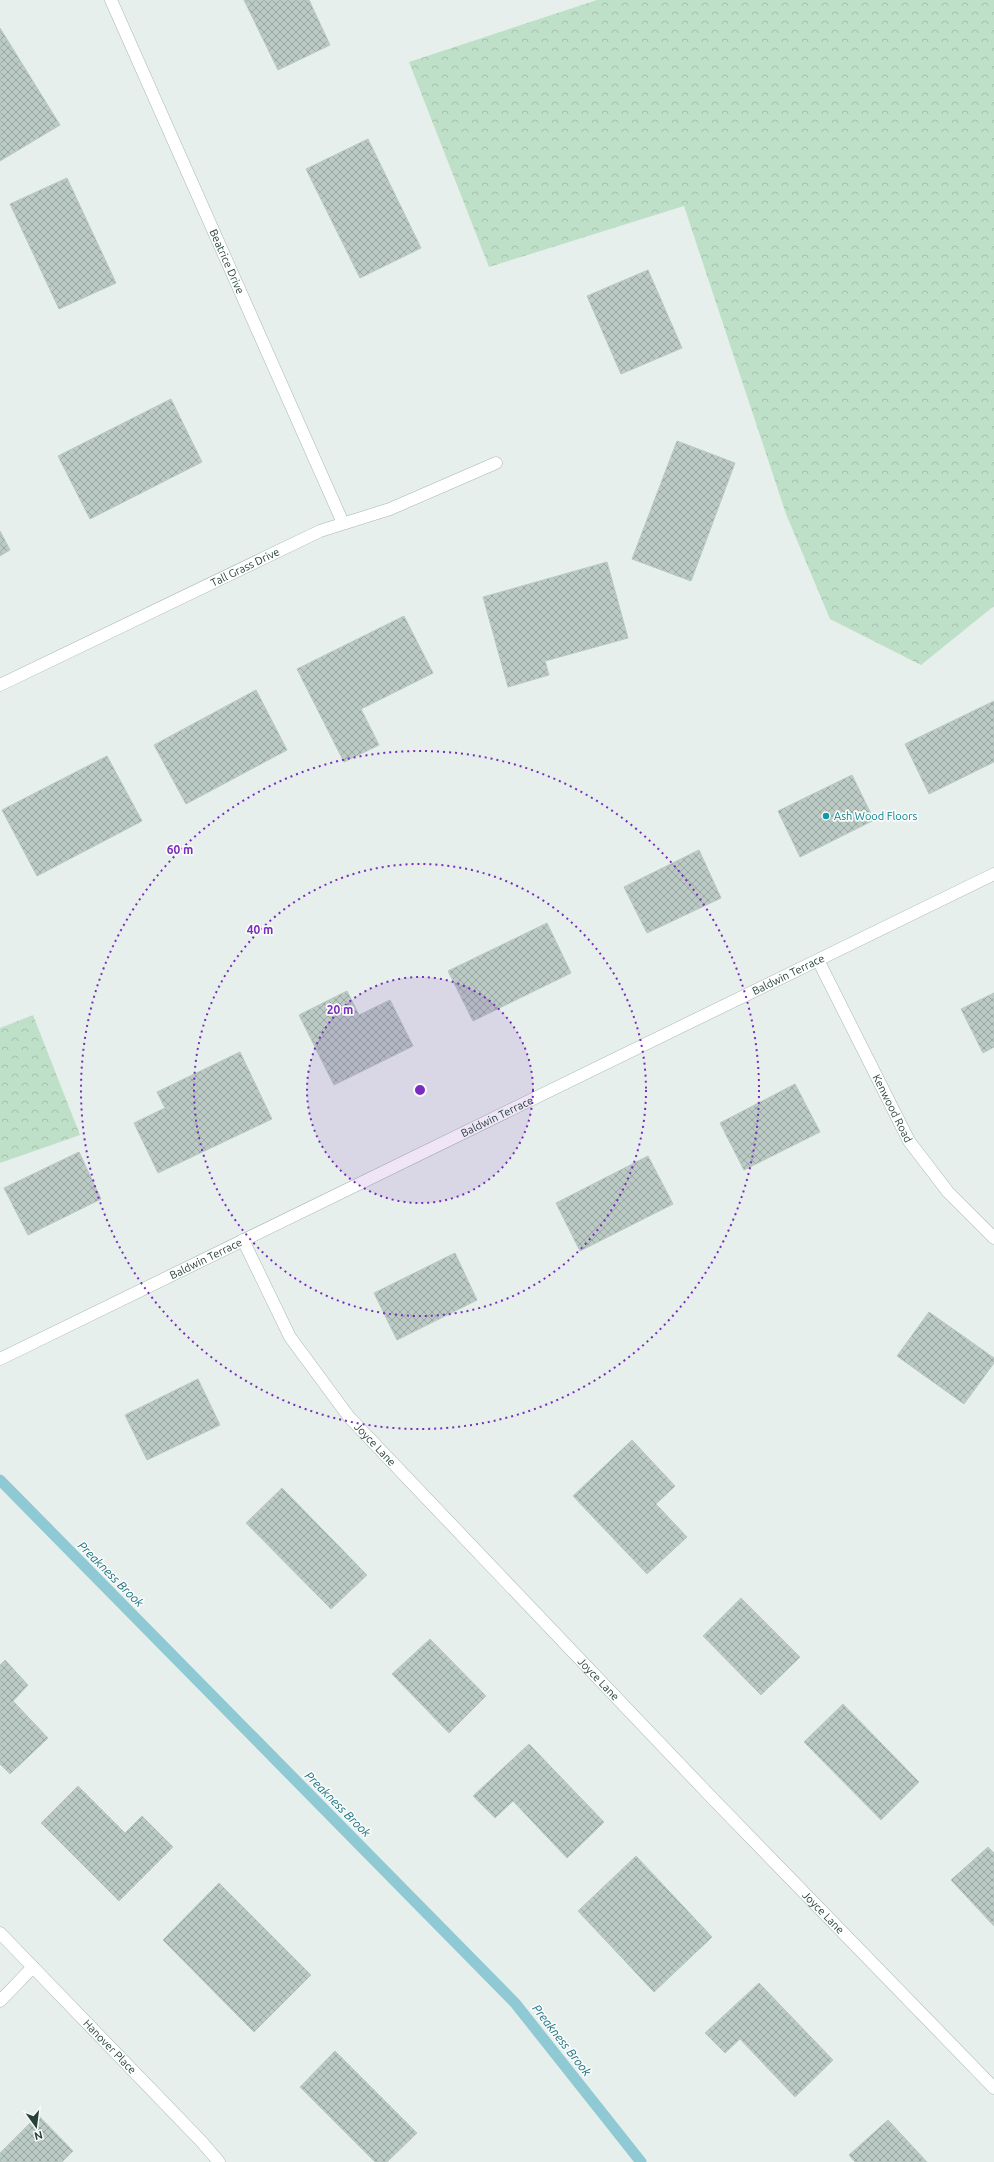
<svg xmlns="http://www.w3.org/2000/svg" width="994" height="2162" font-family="Ubuntu,sans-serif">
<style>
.forest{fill:url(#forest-crowns)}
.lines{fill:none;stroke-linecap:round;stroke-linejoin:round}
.stream{stroke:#8ec9d4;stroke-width:11}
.building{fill:url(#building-cross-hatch);stroke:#b8c9c2}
.street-casing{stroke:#a8b8b2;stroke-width:13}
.street{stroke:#fff;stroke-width:12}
.ring{fill:none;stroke:#7b2cbf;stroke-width:2;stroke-dasharray:2 4}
.culture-dot{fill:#0f9aa8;stroke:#f7fbf9;stroke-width:1.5}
.labels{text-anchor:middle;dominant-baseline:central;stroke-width:3.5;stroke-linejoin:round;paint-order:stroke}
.street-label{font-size:11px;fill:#24423a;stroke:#f7fbf9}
.culture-label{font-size:11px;fill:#0d838f;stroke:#f7fbf9;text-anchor:start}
.water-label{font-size:12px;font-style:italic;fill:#1c6f80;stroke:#f7fbf9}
.centre{fill:#7b2cbf;stroke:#f7fbf9;stroke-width:2}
.ring-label{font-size:12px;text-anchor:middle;font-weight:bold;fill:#7b2cbf;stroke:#f7fbf9;stroke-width:3.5;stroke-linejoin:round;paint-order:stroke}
</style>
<defs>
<pattern id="forest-crowns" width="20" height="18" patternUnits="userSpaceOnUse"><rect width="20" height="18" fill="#bfe0c8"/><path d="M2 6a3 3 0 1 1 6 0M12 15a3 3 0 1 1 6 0" fill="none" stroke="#a4c1ad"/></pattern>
<pattern id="building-cross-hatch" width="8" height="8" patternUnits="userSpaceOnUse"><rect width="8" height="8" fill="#bbcac4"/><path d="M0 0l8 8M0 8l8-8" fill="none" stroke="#98a6a0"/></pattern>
</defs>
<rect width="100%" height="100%" fill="#e6efeb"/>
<!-- forest -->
<g class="forest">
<polygon points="597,0 994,0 994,606 921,665 830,619 786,514 684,206 489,267 409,62"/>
<polygon points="33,1015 80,1135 0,1163 0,1028"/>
</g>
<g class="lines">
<!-- stream -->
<polyline class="stream" points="0,1480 515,2003 641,2162"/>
</g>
<!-- building -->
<g class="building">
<polygon points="244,0 309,0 330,45 278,70"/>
<polygon points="0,28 60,125 0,161"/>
<polygon points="368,139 421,248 360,278 306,169"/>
<polygon points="67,178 116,283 59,309 10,204"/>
<polygon points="648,270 682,348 621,374 587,296"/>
<polygon points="171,399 202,462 90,519 58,456"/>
<polygon points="677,441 735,463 691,581 632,559"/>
<polygon points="0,531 10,550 0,556"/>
<polygon points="607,562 628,638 545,661 549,675 508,687 483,597"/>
<polygon points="404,616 433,673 361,709 379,745 344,762 297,669"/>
<polygon points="256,690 287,750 186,804 154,745"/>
<polygon points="994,701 994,762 929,794 905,744"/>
<polygon points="107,756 142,821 37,876 2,810"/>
<polygon points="852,775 874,820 800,857 778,811"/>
<polygon points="699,850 721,898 647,933 624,887"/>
<polygon points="547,923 571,973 473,1021 448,971"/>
<polygon points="347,991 359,1015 390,1000 413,1046 334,1085 299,1015"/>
<polygon points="994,993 994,1047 983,1053 961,1009"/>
<polygon points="240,1052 272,1119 158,1173 134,1123 165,1108 157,1092"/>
<polygon points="795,1084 820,1132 744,1170 720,1123"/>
<polygon points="79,1152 101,1199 28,1235 4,1188"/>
<polygon points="648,1156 673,1204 580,1251 556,1203"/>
<polygon points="455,1253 477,1300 397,1340 374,1293"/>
<polygon points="929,1312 994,1358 994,1363 964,1404 897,1356"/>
<polygon points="198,1379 220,1425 147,1460 125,1415"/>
<polygon points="632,1440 675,1486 656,1504 687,1537 647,1574 573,1496"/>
<polygon points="282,1488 367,1575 331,1609 246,1523"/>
<polygon points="741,1598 800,1657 761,1695 703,1636"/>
<polygon points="430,1639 486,1696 449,1733 392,1674"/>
<polygon points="5,1660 28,1685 13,1701 48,1738 10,1774 0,1764 0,1665"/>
<polygon points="843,1704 919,1782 881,1820 804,1742"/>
<polygon points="529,1744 604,1822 567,1858 513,1801 495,1818 473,1796"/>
<polygon points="78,1786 125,1833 142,1816 173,1847 119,1901 41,1823"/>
<polygon points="988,1847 994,1853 994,1926 951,1880"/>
<polygon points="636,1856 712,1937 654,1992 578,1911"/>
<polygon points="219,1883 311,1975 254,2032 163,1940"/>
<polygon points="759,1983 833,2060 795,2097 740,2039 725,2053 705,2033"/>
<polygon points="335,2051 417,2133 387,2162 375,2162 300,2087"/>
<polygon points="38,2115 73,2151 62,2162 0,2162 0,2153"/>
<polygon points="888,2120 927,2162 855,2162 849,2155"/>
</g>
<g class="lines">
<defs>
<g id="street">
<path id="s1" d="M 111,0 L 343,523"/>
<path id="s2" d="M 0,685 L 320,531 L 390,509 L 496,463"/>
<path id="s3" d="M 818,960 L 909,1141 L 948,1192 L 994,1238"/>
<path id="s4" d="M 243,1240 L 290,1337 L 349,1417 L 714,1800 L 994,2088"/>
<path id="s5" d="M 0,1359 L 994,874"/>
<path id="s6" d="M 0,1933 L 201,2141 L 219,2162"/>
<polyline points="0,2001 33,1967"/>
</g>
</defs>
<!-- street casing -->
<use href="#street" class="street-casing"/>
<!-- street -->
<use href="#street" class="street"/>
</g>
<!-- distance rings -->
<circle cx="420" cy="1090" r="113" fill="#7b2cbf" fill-opacity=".12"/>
<g class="ring">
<circle cx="420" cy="1090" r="113"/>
<circle cx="420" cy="1090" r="226"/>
<circle cx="420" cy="1090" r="339"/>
</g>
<!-- markers -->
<circle class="culture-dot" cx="826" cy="816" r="4"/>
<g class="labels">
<!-- street labels -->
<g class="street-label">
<text stroke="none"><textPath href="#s1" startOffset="286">Beatrice Drive</textPath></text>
<text stroke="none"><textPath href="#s2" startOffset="272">Tall Grass Drive</textPath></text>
<text stroke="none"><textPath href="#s5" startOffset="877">Baldwin Terrace</textPath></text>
<text stroke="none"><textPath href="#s3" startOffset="166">Kenwood Road</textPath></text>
<text stroke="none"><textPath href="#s5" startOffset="553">Baldwin Terrace</textPath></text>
<text stroke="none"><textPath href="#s5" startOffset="229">Baldwin Terrace</textPath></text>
<text stroke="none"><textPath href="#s4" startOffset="245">Joyce Lane</textPath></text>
<text stroke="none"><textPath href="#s4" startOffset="569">Joyce Lane</textPath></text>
<text stroke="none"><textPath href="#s4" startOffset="893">Joyce Lane</textPath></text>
<text stroke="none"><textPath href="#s6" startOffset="158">Hanover Place</textPath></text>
</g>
<!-- culture labels -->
<g class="culture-label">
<text x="834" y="816">Ash Wood Floors</text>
</g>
<!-- water labels -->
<g class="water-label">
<text transform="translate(111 1574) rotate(45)">Preakness Brook</text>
<text transform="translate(338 1804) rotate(45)">Preakness Brook</text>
<text transform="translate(562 2040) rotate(52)">Preakness Brook</text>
</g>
</g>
<circle cx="420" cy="1090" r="6" class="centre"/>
<g class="ring-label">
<text x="180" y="854">60 m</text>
<text x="260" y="934">40 m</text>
<text x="340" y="1014">20 m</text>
</g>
<!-- north arrow -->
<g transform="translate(36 2126) rotate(166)" stroke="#f7fbf9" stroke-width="3" paint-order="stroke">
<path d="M0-3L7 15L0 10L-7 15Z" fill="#24423a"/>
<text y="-6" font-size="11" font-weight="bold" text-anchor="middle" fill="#24423a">N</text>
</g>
</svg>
